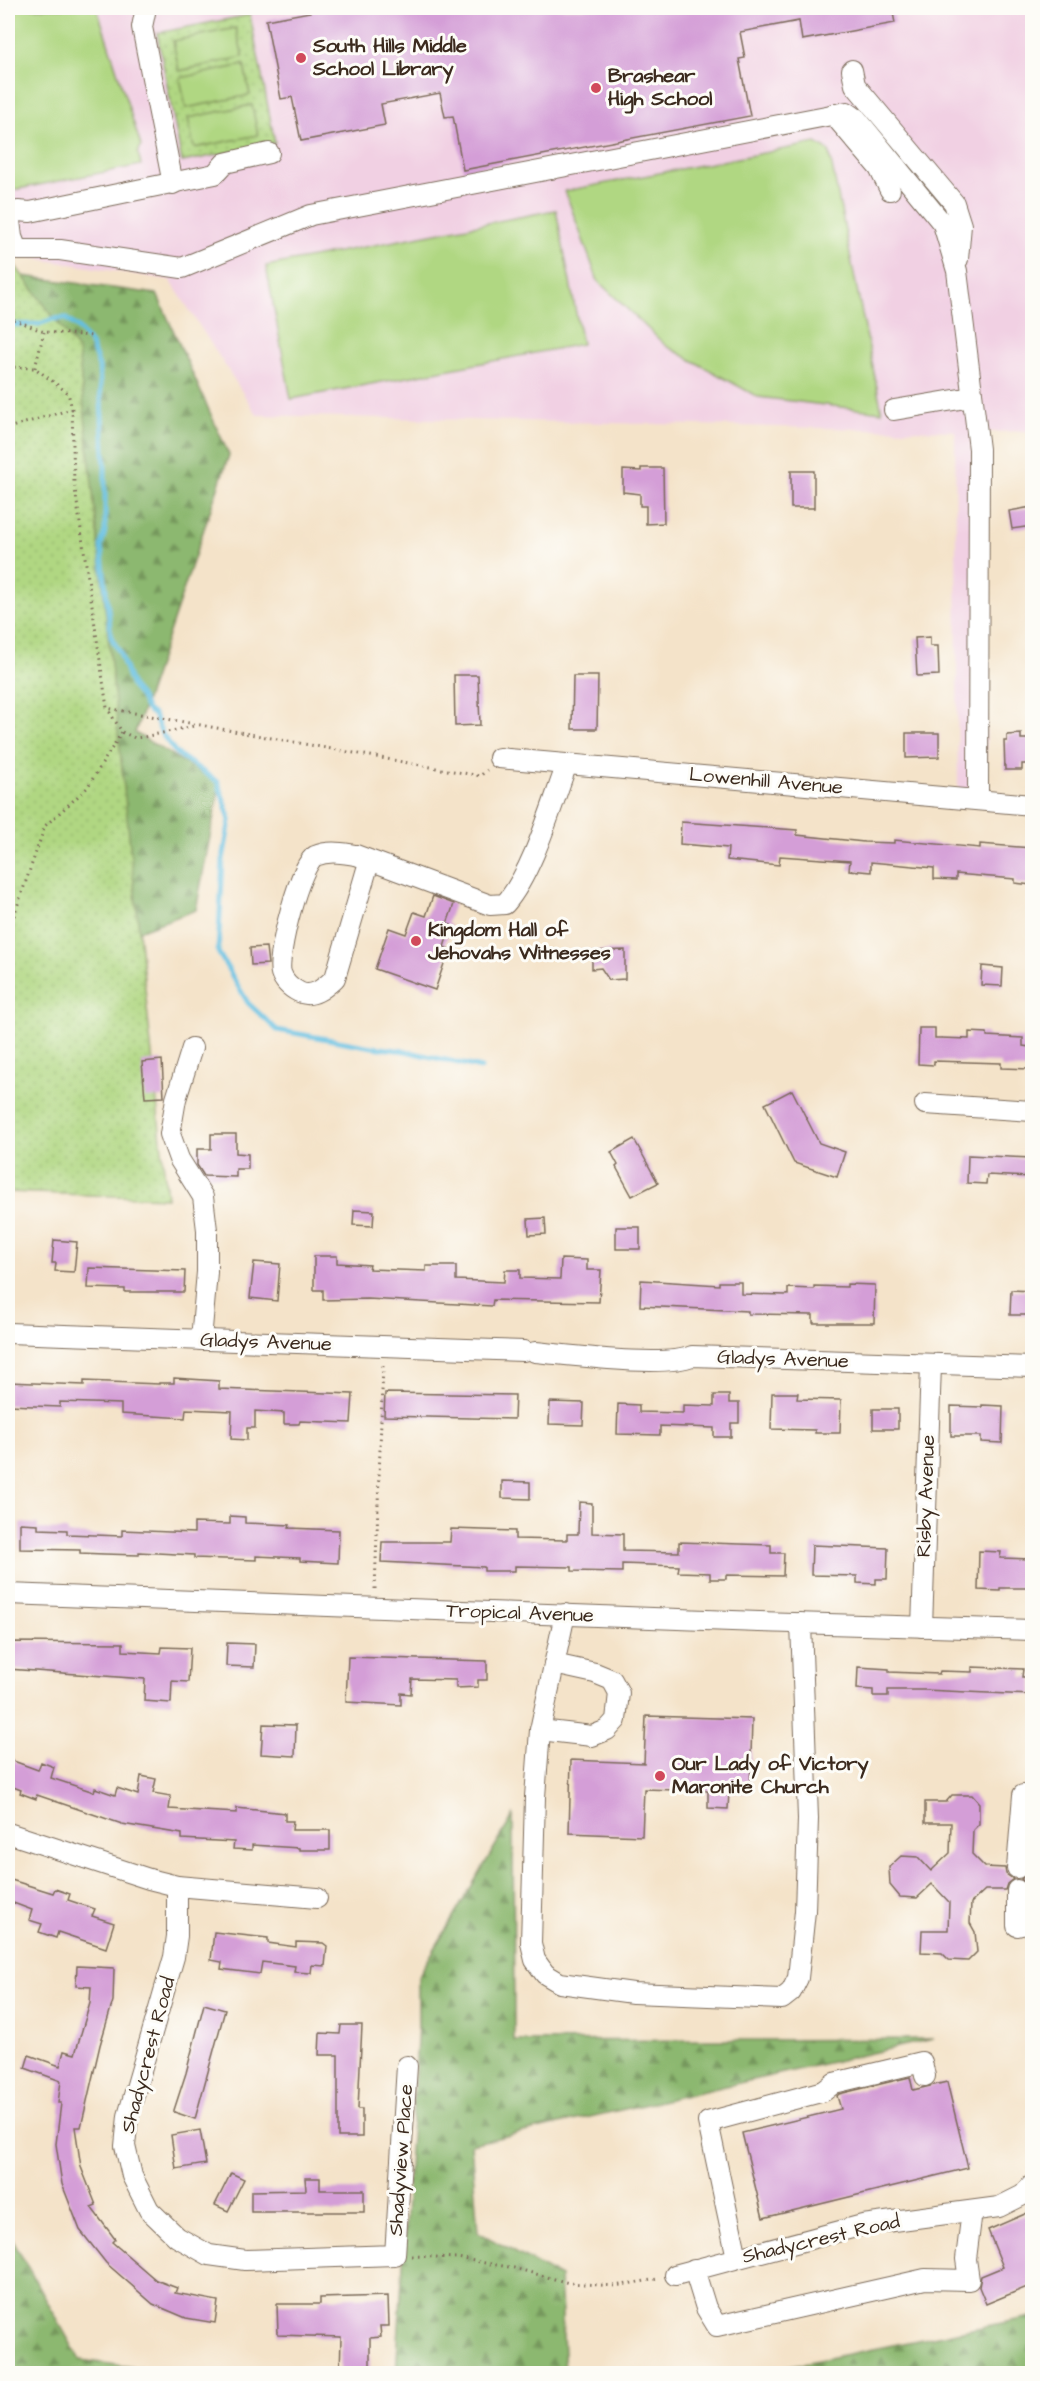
<svg xmlns="http://www.w3.org/2000/svg" width="1040" height="2381" font-family="'Architects Daughter',sans-serif">
<style>
.built{fill:#f1d0e3}
.forest{fill:url(#forest-firs);stroke:#647147;stroke-width:1.5}
.park{fill:url(#park-dots);stroke:#768050;stroke-width:1.5}
.garden{fill:#b0d782;stroke:#768050;stroke-width:1.5}
.lines{fill:none;stroke-linecap:round;stroke-linejoin:round}
.stream{stroke:#63bfe1;stroke-width:5}
.building{fill:#d49ed7}
.minor-casing{stroke:#7c6b5a;stroke-width:22}
.path{stroke:#7c6b5a;stroke-width:3;stroke-dasharray:1.5 4.5;stroke-linecap:butt}
.minor{stroke:#fff;stroke-width:20}
.poi-dot{fill:#d1495b;stroke:#fdfcf7;stroke-width:2}
.labels{text-anchor:middle;dominant-baseline:central;stroke-width:6;stroke-linejoin:round;paint-order:stroke}
.poi-label{font-size:20px;font-weight:bold;fill:#3b2a1e;stroke:#fdfcf7;text-anchor:start}
.street-label{font-size:20px;fill:#3b2a1e;stroke:#fdfcf7}
</style>
<defs>
<pattern id="forest-firs" width="22" height="20" patternUnits="userSpaceOnUse" patternTransform="scale(1.5)"><rect width="22" height="20" fill="#8cb870"/><path d="M5 1l3.5 6h-7zM16 11l3.5 6h-7z" fill="#74965b"/></pattern>
<pattern id="park-dots" width="8" height="8" patternUnits="userSpaceOnUse" patternTransform="scale(1.5)"><rect width="8" height="8" fill="#b0d782"/><path d="M2 2h.1M6 6h.1" fill="none" stroke="#98b970" stroke-width="1.8" stroke-linecap="round"/></pattern>
</defs>
<rect width="100%" height="100%" fill="#fdfcf7"/>
<filter id="ink" filterUnits="userSpaceOnUse"><feTurbulence type="fractalNoise" baseFrequency=".0167" numOctaves="2"/><feDisplacementMap in="SourceGraphic" scale="12" xChannelSelector="R" yChannelSelector="G"/><feConvolveMatrix kernelMatrix="1 2 1 2 8 2 1 2 1" color-interpolation-filters="sRGB"/></filter>
<filter id="wash" filterUnits="userSpaceOnUse"><feTurbulence type="fractalNoise" baseFrequency=".008" numOctaves="4" result="noise"/><feDisplacementMap in="SourceGraphic" scale="24" xChannelSelector="R" yChannelSelector="G"/><feGaussianBlur stdDeviation="1.35" result="paint"/><feColorMatrix in="noise" values="0 0 0 0 0 0 0 0 0 0 0 0 0 0 0 0 0 1.4 0 .05"/><feComposite in="paint" operator="in"/></filter>
<g filter="url(#wash)">
<rect width="100%" height="100%" fill="#f4e3c9"/>
<!-- built -->
<polygon class="built" points="8,8 1032,8 1032,431 987,432 986,791 958,791 955,431 257,415 170,280 8,254"/>
<!-- forest -->
<g class="forest">
<polygon points="8,274 157,294 229,455 135,733 220,784 196,910 114,940"/>
<polygon points="513,1816 514,2041 933,2039 471,2144 478,2232 560,2277 565,2373 396,2374 418,2025 418,1977"/>
<polygon points="8,2232 80,2360 175,2373 8,2373"/>
<polygon points="1032,2317 1032,2373 754,2373"/>
</g>
<!-- park -->
<g class="park">
<polygon points="250,15 275,143 182,162 157,33"/>
<polygon points="8,256 78,350 167,1198 8,1192"/>
</g>
<!-- garden -->
<g class="garden">
<polygon points="19,8 97,8 141,146 138,153 141,165 8,191 8,16"/>
<polygon points="236,28 243,57 179,71 173,41"/>
<polygon points="244,65 250,95 186,108 180,78"/>
<polygon points="252,105 258,135 194,148 188,118"/>
<polygon points="816,143 829,151 882,412 758,397 666,346 598,281 565,191"/>
<polygon points="556,210 582,344 291,399 266,266"/>
</g>
<g class="lines">
<!-- stream -->
<polyline class="stream" points="8,325 39,324 53,319 65,318 78,328 91,344 99,367 105,468 105,531 101,546 111,637 120,653 132,687 140,696 147,710 154,715 162,734 176,753 218,782 230,820 223,859 218,952 248,1003 277,1030 372,1047 405,1051 481,1068"/>
</g>
<g id="blocks">
<!-- building -->
<g class="building">
<polygon points="309,8 892,8 895,23 802,40 799,21 740,32 745,58 739,59 750,116 463,170 453,116 445,117 440,93 381,104 385,125 301,141 292,97 281,99 266,20 310,12"/>
<polygon points="641,468 663,468 664,523 646,524 646,506 640,506 640,494 623,492 623,470 641,471"/>
<rect x="791" y="471" width="23" height="37"/>
<polygon points="1032,507 1032,526 1012,529 1009,511"/>
<polygon points="930,637 930,646 938,646 939,675 917,676 915,638"/>
<polygon points="454,675 478,675 480,725 455,726"/>
<polygon points="573,676 598,676 597,729 572,729"/>
<polygon points="906,733 939,733 939,757 906,758"/>
<polygon points="1021,734 1021,739 1032,739 1032,764 1022,764 1022,770 1005,770 1004,741 1007,741 1007,735"/>
<polygon points="681,822 797,830 797,835 864,842 894,843 894,840 980,848 980,844 1032,848 1031,885 1015,883 1015,879 956,874 956,880 934,879 934,868 871,862 871,872 849,870 850,861 780,856 779,865 727,860 728,848 680,844"/>
<polygon points="433,896 454,904 447,924 451,925 444,947 449,949 435,990 375,969 389,928 406,934 414,912 426,916"/>
<polygon points="266,947 268,964 251,965 250,948"/>
<polygon points="625,950 625,979 609,980 601,968 592,969 592,951"/>
<polygon points="982,966 1003,968 1002,986 981,985"/>
<polygon points="919,1028 935,1028 935,1038 940,1038 969,1039 969,1032 987,1033 987,1036 1023,1038 1023,1046 1030,1047 1029,1069 1001,1068 1001,1063 934,1061 934,1065 918,1064"/>
<polygon points="162,1060 164,1097 145,1098 142,1062"/>
<polygon points="792,1090 819,1143 845,1152 837,1177 794,1163 765,1104"/>
<polygon points="211,1134 236,1134 236,1153 248,1154 248,1169 236,1169 236,1177 204,1176 197,1165 197,1149 211,1149"/>
<polygon points="634,1139 658,1183 632,1196 616,1167 618,1165 611,1152"/>
<polygon points="968,1155 1032,1158 1032,1177 987,1175 986,1184 967,1183"/>
<polygon points="354,1210 374,1211 373,1226 353,1225"/>
<polygon points="545,1218 546,1234 529,1235 528,1219"/>
<rect x="616" y="1227" width="24" height="22"/>
<polygon points="54,1240 77,1242 74,1272 55,1271 56,1263 52,1263"/>
<polygon points="314,1256 337,1256 337,1263 370,1265 369,1269 426,1271 426,1266 456,1266 456,1280 504,1282 505,1270 520,1270 520,1278 560,1279 561,1259 587,1260 587,1270 601,1270 599,1302 493,1300 492,1306 368,1299 323,1300 323,1290 314,1290"/>
<polygon points="254,1262 280,1264 277,1301 250,1298"/>
<polygon points="89,1268 185,1271 184,1292 125,1292 125,1289 88,1288"/>
<polygon points="641,1280 719,1285 719,1282 741,1282 741,1294 788,1295 788,1288 814,1289 814,1286 847,1287 847,1284 875,1285 874,1323 813,1323 813,1315 748,1314 748,1311 640,1306"/>
<polygon points="1011,1290 1032,1291 1031,1315 1010,1315"/>
<polygon points="174,1378 219,1381 219,1389 353,1394 351,1423 300,1421 299,1424 284,1424 284,1413 255,1411 255,1428 247,1428 247,1440 231,1439 232,1411 186,1409 185,1418 121,1414 121,1404 60,1402 60,1407 8,1405 8,1382 84,1385 84,1381 159,1384 159,1383 174,1383"/>
<polygon points="385,1393 515,1395 514,1419 384,1416"/>
<polygon points="772,1393 798,1393 797,1399 841,1400 840,1433 815,1433 815,1430 771,1429"/>
<polygon points="714,1395 729,1395 729,1403 739,1403 739,1423 731,1423 731,1437 714,1437 714,1428 660,1426 660,1435 617,1434 618,1404 639,1405 639,1412 683,1413 683,1405 714,1406"/>
<polygon points="550,1402 584,1403 583,1425 549,1424"/>
<polygon points="982,1405 1003,1406 1002,1443 981,1442 981,1436 951,1436 951,1406 982,1407"/>
<rect x="873" y="1409" width="25" height="20"/>
<polygon points="502,1481 530,1482 530,1499 502,1498"/>
<polygon points="579,1502 592,1503 592,1533 623,1534 623,1551 679,1552 679,1542 771,1545 771,1553 784,1553 783,1576 726,1575 726,1579 710,1579 710,1573 678,1572 679,1566 622,1564 622,1572 572,1571 572,1567 515,1566 515,1571 484,1571 484,1567 381,1562 382,1542 450,1542 451,1529 515,1531 515,1539 567,1540 567,1534 578,1534"/>
<polygon points="230,1516 245,1517 245,1523 290,1525 289,1528 339,1530 338,1563 300,1561 300,1558 256,1556 256,1560 194,1558 194,1555 139,1552 139,1555 104,1554 80,1553 80,1550 20,1549 20,1523 38,1524 38,1529 67,1530 67,1534 122,1536 122,1530 194,1533 194,1523 230,1524"/>
<polygon points="812,1545 888,1548 887,1579 876,1579 876,1584 857,1583 857,1576 811,1575"/>
<polygon points="979,1551 1001,1552 1000,1558 1030,1559 1028,1588 1000,1588 1000,1591 978,1590"/>
<polygon points="8,1642 123,1643 123,1651 161,1653 162,1647 190,1648 188,1682 172,1681 171,1703 144,1701 145,1679 8,1669"/>
<polygon points="227,1643 255,1644 254,1667 226,1666"/>
<polygon points="348,1657 487,1661 487,1680 478,1680 478,1687 456,1688 456,1680 412,1679 411,1694 401,1693 401,1705 346,1702"/>
<polygon points="858,1667 889,1669 889,1672 939,1674 940,1671 972,1672 972,1667 1023,1669 1022,1677 1032,1677 1032,1695 925,1690 888,1690 888,1696 873,1696 873,1690 857,1689"/>
<polygon points="646,1716 752,1719 750,1793 729,1792 728,1809 708,1808 708,1791 644,1789 642,1836 569,1833 571,1760 644,1763"/>
<polygon points="263,1724 296,1725 295,1756 261,1754"/>
<polygon points="8,1759 38,1770 41,1762 54,1767 51,1778 94,1792 95,1788 115,1795 117,1788 138,1795 141,1776 156,1779 153,1793 171,1796 169,1809 237,1813 237,1808 285,1813 285,1821 293,1821 292,1830 330,1830 330,1850 299,1850 299,1848 252,1845 252,1850 233,1849 234,1842 182,1839 182,1834 122,1824 37,1795 36,1799 20,1793 21,1790 8,1785 11,1776 8,1775"/>
<polygon points="952,1795 972,1795 979,1803 979,1824 973,1830 972,1854 985,1867 1005,1868 1006,1874 1013,1879 1007,1884 1005,1890 985,1890 971,1903 970,1923 975,1932 977,1952 968,1961 949,1960 942,1953 921,1952 922,1930 948,1930 949,1902 932,1884 917,1898 900,1897 890,1885 889,1867 901,1856 918,1857 931,1871 950,1853 951,1823 925,1823 925,1802 946,1802"/>
<polygon points="1029,1868 1032,1868 1032,1890 1029,1890 1027,1884 1021,1879 1026,1875"/>
<polygon points="8,1879 53,1893 55,1889 70,1894 68,1900 95,1909 92,1916 114,1923 106,1948 58,1932 56,1938 39,1932 42,1924 29,1920 32,1910 8,1901"/>
<polygon points="214,1932 268,1938 268,1943 296,1947 296,1942 323,1943 327,1946 325,1966 312,1965 311,1973 294,1972 295,1966 262,1962 260,1974 221,1969 222,1962 211,1960"/>
<polygon points="77,1966 114,1968 113,2001 100,2045 81,2127 75,2127 81,2167 96,2205 91,2207 115,2239 112,2242 156,2280 177,2288 175,2293 218,2301 215,2323 186,2318 153,2304 106,2263 80,2230 62,2184 56,2144 61,2103 58,2103 61,2081 25,2068 29,2055 60,2066 64,2051 75,2054 90,2003 91,1987 76,1986"/>
<polygon points="204,2004 225,2010 195,2119 174,2112 174,2110 186,2073"/>
<polygon points="341,2025 362,2025 358,2109 362,2109 362,2137 338,2137 338,2055 319,2055 320,2033 340,2034"/>
<polygon points="910,2077 913,2090 947,2082 968,2168 763,2218 742,2133 841,2109 837,2096 839,2094"/>
<polygon points="200,2130 206,2164 176,2169 171,2135"/>
<polygon points="231,2173 244,2179 228,2211 215,2205"/>
<polygon points="305,2178 320,2178 320,2190 364,2190 364,2212 251,2212 251,2191 306,2190"/>
<polygon points="1032,2211 1032,2285 986,2304 979,2287 981,2276 1003,2267 988,2230"/>
<polygon points="388,2296 389,2326 380,2326 381,2337 370,2338 370,2373 340,2373 341,2337 278,2335 277,2304 320,2304 320,2298"/>
</g>
</g>
</g>
<g filter="url(#ink)">
<use href="#blocks" fill-opacity="0" stroke="#7c6b5a" stroke-width="1.5"/>
<g class="lines">
<defs>
<g id="minor">
<polyline points="146,8 142,27 173,184"/>
<polyline points="852,70 855,85 954,203 961,225 958,259"/>
<polyline points="833,114 879,168 890,190"/>
<polyline points="269,153 225,163 215,174 30,212 18,211 9,213 12,237 17,250 60,250 182,268 311,215 847,112 857,119 943,224 957,271 979,449 978,800"/>
<polyline points="894,410 972,397"/>
<polyline points="499,758 1032,805"/>
<path d="M 369,862 L 335,978 C 325,987 313,999 299,992 C 291,988 284,982 281,973 C 276,956 300,864 315,856 C 329,850 342,853 356,855 L 490,905 L 505,904 C 533,872 552,804 567,764"/>
<polyline points="192,1048 176,1099 170,1134 179,1159 203,1197 207,1230 207,1272 201,1340"/>
<polyline points="925,1104 1032,1111"/>
<polyline points="8,1333 524,1351"/>
<path d="M 535,1352 C 569,1355 664,1368 692,1356 L 1032,1367"/>
<polyline points="8,1594 759,1622 1032,1630"/>
<polyline points="565,1614 540,1730 535,1797 531,1943 535,1960 545,1974 560,1983 633,1993 782,1999 791,1992 798,1978 805,1911 808,1819 801,1623"/>
<polyline points="922,1627 931,1365"/>
<polyline points="540,1730 592,1736 607,1730 616,1720 619,1693 612,1680 595,1673 554,1664"/>
<polyline points="8,1833 149,1879 177,1886 317,1898"/>
<polyline points="1017,1868 1023,1795 1032,1798"/>
<polyline points="177,1886 177,1936 174,1957 128,2116 125,2146 132,2176 149,2210 177,2237 209,2255 245,2260 395,2255 407,2066"/>
<polyline points="1017,1890 1017,1926 1032,1922"/>
<polyline points="737,2258 708,2122 824,2091 834,2083 922,2062 925,2076"/>
<polyline points="694,2269 706,2308 717,2326 925,2279 969,2280 966,2259 972,2211"/>
<polyline points="675,2275 863,2225 999,2207 1023,2195 1032,2185"/>
</g>
</defs>
<!-- minor casing -->
<use href="#minor" class="minor-casing"/>
<!-- path -->
<g class="path">
<polyline points="8,10 12,8"/>
<polyline points="8,317 44,332 93,336"/>
<polyline points="8,367 35,368 68,393 72,409 74,482 107,708 480,776 487,770"/>
<polyline points="35,368 44,332"/>
<polyline points="8,428 72,409"/>
<polyline points="122,732 135,738 144,737 194,726"/>
<polyline points="8,933 45,826 87,788 122,732 107,708"/>
<polyline points="375,1589 383,1365"/>
<polyline points="412,2256 457,2258 514,2268 569,2283 615,2286 657,2279"/>
</g>
<!-- minor -->
<use href="#minor" class="minor"/>
</g>
</g>
<!-- markers -->
<g class="poi-dot">
<circle cx="301" cy="58" r="6"/>
<circle cx="596" cy="88" r="6"/>
<circle cx="416" cy="941" r="6"/>
<circle cx="660" cy="1776" r="6"/>
</g>
<g class="labels">
<!-- poi labels -->
<g class="poi-label">
<text x="313" y="46">South Hills Middle<tspan x="313" dy="23">School Library</tspan></text>
<text x="608" y="76">Brashear<tspan x="608" dy="23">High School</tspan></text>
<text x="428" y="930">Kingdom Hall of<tspan x="428" dy="23">Jehovahs Witnesses</tspan></text>
<text x="672" y="1764">Our Lady of Victory<tspan x="672" dy="23">Maronite Church</tspan></text>
</g>
<!-- street labels -->
<g class="street-label">
<text transform="translate(766 781) rotate(5)">Lowenhill Avenue</text>
<text transform="translate(266 1342) rotate(2)">Gladys Avenue</text>
<text transform="translate(783 1359) rotate(2)">Gladys Avenue</text>
<text transform="translate(926 1496) rotate(-88)">Risby Avenue</text>
<text transform="translate(520 1613) rotate(2)">Tropical Avenue</text>
<text transform="translate(148 2055) rotate(-75)">Shadycrest Road</text>
<text transform="translate(401 2160) rotate(-86)">Shadyview Place</text>
<text transform="translate(821 2239) rotate(-13)">Shadycrest Road</text>
</g>
</g>
<!-- margin -->
<rect width="1040" height="2381" fill="none" stroke="#fdfcf7" stroke-width="30"/>
</svg>
